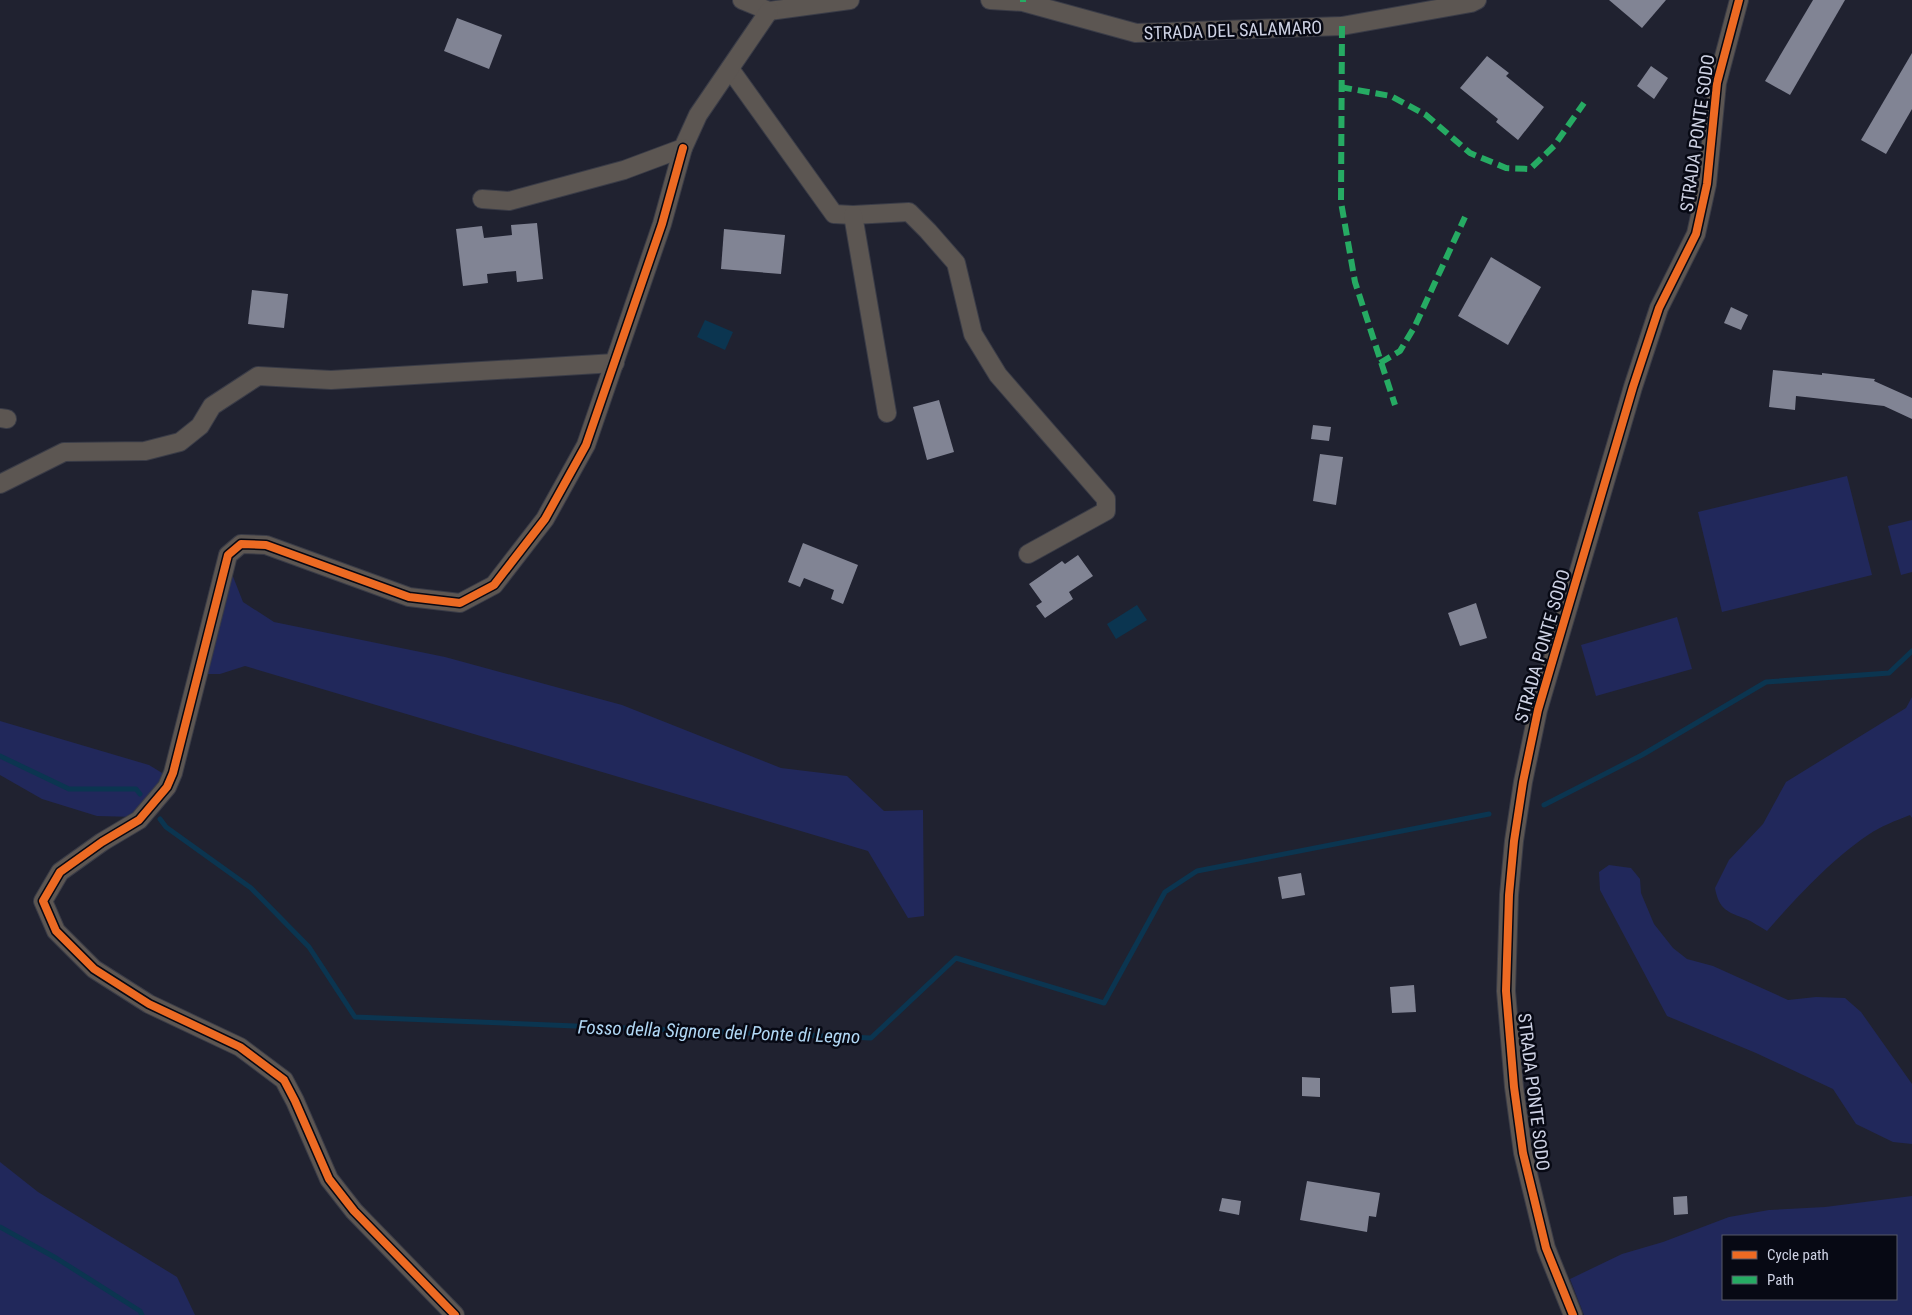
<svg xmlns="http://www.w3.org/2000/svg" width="1912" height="1315" font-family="'Roboto Condensed',sans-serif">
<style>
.green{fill:#21285b;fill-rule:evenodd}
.water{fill:#0b3550}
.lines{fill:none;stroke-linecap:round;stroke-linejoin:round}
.stream{stroke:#0b3550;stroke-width:5}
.building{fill:#818494}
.street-casing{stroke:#3a3c47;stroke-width:20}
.street{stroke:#5c5652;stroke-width:18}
.quiet{stroke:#26ab63;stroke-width:6;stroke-dasharray:12 6;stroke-linecap:butt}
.cycleway-casing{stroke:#070914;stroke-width:11}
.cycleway{stroke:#ed6a23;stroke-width:8}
.labels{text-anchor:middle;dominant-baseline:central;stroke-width:5;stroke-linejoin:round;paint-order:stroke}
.street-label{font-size:18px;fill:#ced2e4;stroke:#070914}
.water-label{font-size:19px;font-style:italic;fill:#b1d8f5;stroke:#070914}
</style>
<rect width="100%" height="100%" fill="#202230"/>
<!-- green -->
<g class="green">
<polygon points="1847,476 1872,575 1722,612 1698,512"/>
<polygon points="1912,520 1912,572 1901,575 1888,526"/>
<polygon points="232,574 243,602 274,622 445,657 622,705 781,768 847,776 884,811 923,810 924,916 908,918 868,851 245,666 220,674 207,674"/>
<polygon points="1677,617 1692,669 1596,696 1581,645"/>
<path d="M 1912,697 L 1912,818 L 1910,815 C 1895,821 1881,826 1868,835 C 1832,859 1796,898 1767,931 C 1760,927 1753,922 1746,919 C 1728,912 1719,910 1715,888 L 1729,860 L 1763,824 L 1786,782 L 1906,708 Z"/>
<polygon points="0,721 149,765 167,776 136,817 97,816 42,799 0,775"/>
<polygon points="1609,865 1631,868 1640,879 1641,893 1654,924 1673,948 1687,959 1713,966 1788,1000 1816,997 1845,998 1861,1012 1912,1084 1912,1144 1893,1142 1856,1124 1833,1089 1756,1053 1667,1016 1600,890 1599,872"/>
<polygon points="0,1162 38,1192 177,1277 195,1315 0,1315"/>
<path d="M 1912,1196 L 1912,1315 L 1584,1315 L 1570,1279 L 1622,1254 L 1663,1242 L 1729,1217 L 1769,1210 L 1825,1207 ZM 1723,1236 L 1896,1236 L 1896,1299 L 1723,1299 Z"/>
</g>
<!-- water -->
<g class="water">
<polygon points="705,320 733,332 725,350 697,337"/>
<polygon points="1137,605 1147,620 1116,639 1107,624"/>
</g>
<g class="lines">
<!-- stream -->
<g class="stream">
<polyline points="0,756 69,789 136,789 140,794"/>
<polyline points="1544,805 1642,755 1766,682 1889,673 1912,651"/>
<polyline points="160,819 166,827 251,888 309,947 355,1017 871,1038 956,958 1104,1003 1165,892 1197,871 1489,814"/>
<polyline points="0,1227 56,1258 140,1311 142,1315"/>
</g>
</g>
<!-- building -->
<g class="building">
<polygon points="1609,0 1666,0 1642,28"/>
<polygon points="1813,0 1845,0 1790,95 1765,81"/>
<polygon points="457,18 502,35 489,69 444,51"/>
<polygon points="1912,53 1912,109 1886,154 1861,140"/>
<polygon points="1487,56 1509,73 1506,76 1544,107 1518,140 1496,122 1498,119 1460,88"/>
<polygon points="1651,66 1668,78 1654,99 1637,86"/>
<polygon points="537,223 543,279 517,282 516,271 487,274 488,283 463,286 456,229 482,226 484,238 512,235 511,225"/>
<polygon points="724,229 785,235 781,274 721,269"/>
<polygon points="1491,257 1541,287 1508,345 1458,316"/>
<polygon points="252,290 288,294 284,328 248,324"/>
<polygon points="1731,307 1748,315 1741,330 1724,323"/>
<polygon points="1773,370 1822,375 1822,373 1875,379 1874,381 1912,398 1912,419 1884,406 1796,396 1795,410 1769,407"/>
<polygon points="939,400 954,452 927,460 913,407"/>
<polygon points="1313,425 1331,427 1329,441 1311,439"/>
<polygon points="1320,454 1343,457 1336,505 1313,501"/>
<polygon points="803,543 858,565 843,604 831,599 834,590 804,578 800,587 788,582"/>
<polygon points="1078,555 1093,576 1069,592 1073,599 1045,618 1036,606 1042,602 1029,584 1062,561 1065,564"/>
<polygon points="1476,603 1487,638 1460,646 1448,613"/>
<polygon points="1301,873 1305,895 1282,899 1278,877"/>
<polygon points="1414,985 1416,1012 1392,1013 1390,987"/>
<polygon points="1302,1077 1320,1078 1320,1097 1302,1096"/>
<polygon points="1307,1181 1380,1193 1376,1217 1369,1216 1367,1232 1300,1220"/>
<polygon points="1687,1196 1688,1214 1674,1215 1673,1197"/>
<polygon points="1222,1198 1241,1201 1239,1215 1219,1211"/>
</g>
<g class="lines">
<defs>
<g id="street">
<polyline points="742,0 769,11 850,0"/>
<polyline points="990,0 1023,2 1136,33 1342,26 1471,3 1477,0"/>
<polyline points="730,69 834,214 853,215 909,212 928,231 956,263 973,334 998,375 1106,499 1106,511 1028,554"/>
<polyline points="482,199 509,201 624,170 683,148 698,115 769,11"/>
<polyline points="853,215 887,413"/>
<polyline points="0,418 7,419"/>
<polyline points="0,484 64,452 145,451 180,442 200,426 212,406 258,376 331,380 615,363"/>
<polyline points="455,1315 354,1211 329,1179 295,1101 284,1080 240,1047 149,1004 94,969 56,931 43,901 60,872 102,842 139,820 167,787 173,773 228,555 241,544 266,545 409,597 460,603 494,585 545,519 586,445 662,224 683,148"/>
<polyline points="1573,1315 1546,1248 1523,1153 1514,1087 1506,991 1509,895 1514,841 1523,782 1538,710 1633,387 1659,308 1696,234 1707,184 1717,83 1739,0"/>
</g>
</defs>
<!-- street casing -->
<use href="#street" class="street-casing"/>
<!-- street -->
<use href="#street" class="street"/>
<!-- quiet -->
<g class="quiet">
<polyline points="1023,0 1023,2"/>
<polyline points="1342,26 1341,202 1355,282 1395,405"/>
<polyline points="1340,87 1391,96 1426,115 1470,153 1506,168 1530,169 1554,146 1584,103"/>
<polyline points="1380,363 1400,351 1415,326 1465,217"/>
</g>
<defs>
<g id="cycleway">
<polyline points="455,1315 354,1211 329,1179 295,1101 284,1080 240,1047 149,1004 94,969 56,931 43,901 60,872 102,842 139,820 167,787 173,773 228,555 241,544 266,545 409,597 460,603 494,585 545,519 586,445 662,224 683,148"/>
<polyline points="1573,1315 1546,1248 1523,1153 1514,1087 1506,991 1509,895 1514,841 1523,782 1538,710 1633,387 1659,308 1696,234 1707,184 1717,83 1739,0"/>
</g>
</defs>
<!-- cycleway casing -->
<use href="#cycleway" class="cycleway-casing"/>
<!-- cycleway -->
<use href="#cycleway" class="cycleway"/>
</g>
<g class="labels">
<!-- street labels -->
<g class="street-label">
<text transform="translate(1233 30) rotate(-2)">STRADA DEL SALAMARO</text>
<text transform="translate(1697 133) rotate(-82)">STRADA PONTE SODO</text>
<text transform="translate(1542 646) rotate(-74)">STRADA PONTE SODO</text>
<text transform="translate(1534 1092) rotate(83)">STRADA PONTE SODO</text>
</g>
<!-- water labels -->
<g class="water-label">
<text transform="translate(719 1032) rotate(2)">Fosso della Signore del Ponte di Legno</text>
</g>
</g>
<!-- legend -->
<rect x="1722" y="1235" width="175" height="65" fill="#070914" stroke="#575967"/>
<rect x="1732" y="1251" width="25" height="8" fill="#ed6a23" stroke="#575967"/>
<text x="1767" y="1260" font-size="15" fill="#ced2e4">Cycle path</text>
<rect x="1732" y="1276" width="25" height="8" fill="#26ab63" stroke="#575967"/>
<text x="1767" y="1285" font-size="15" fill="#ced2e4">Path</text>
</svg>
